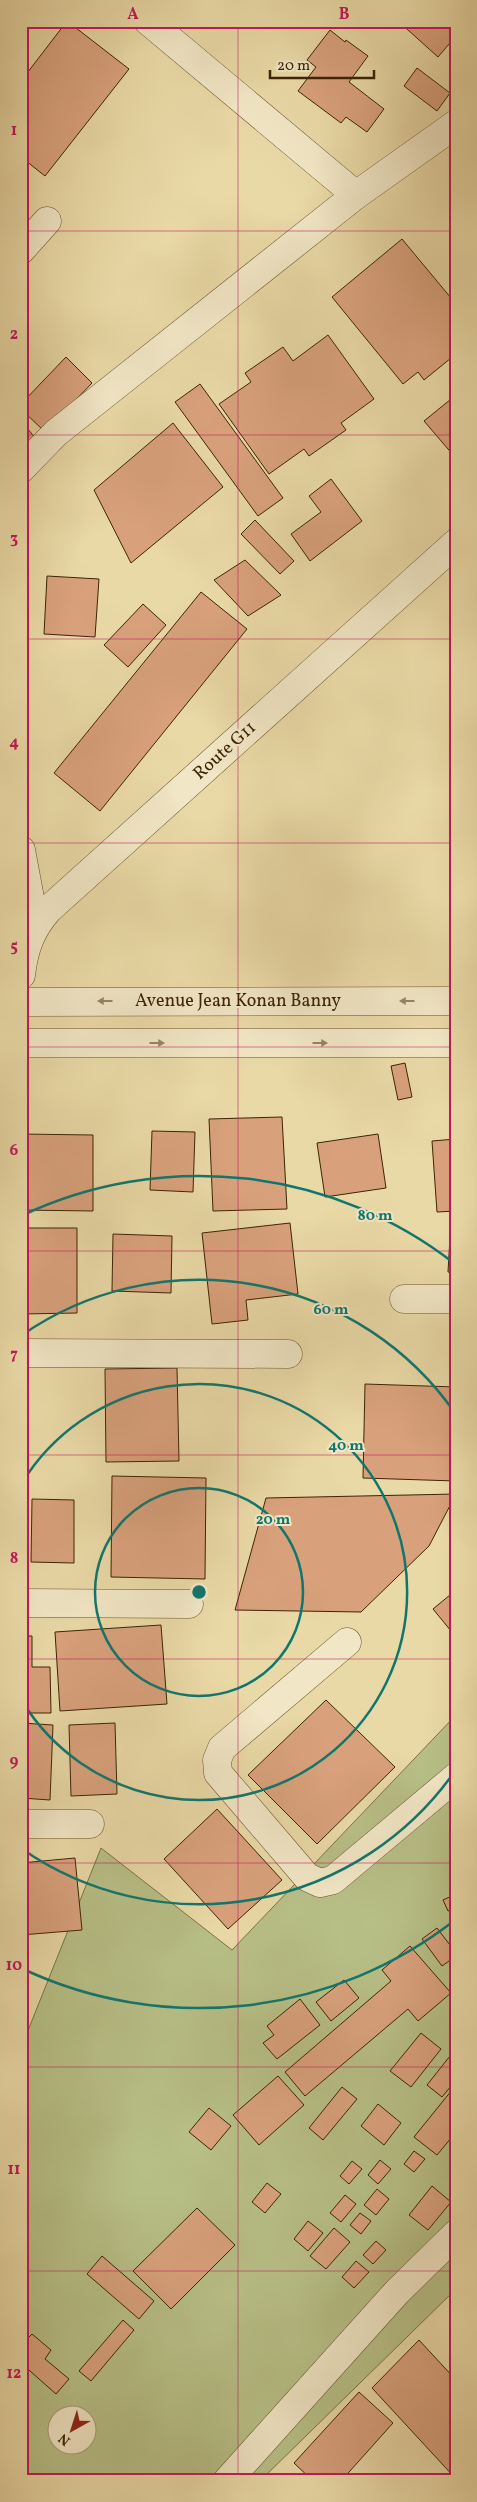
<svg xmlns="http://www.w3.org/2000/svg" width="477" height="2502" font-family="Vollkorn,serif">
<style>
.green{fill:#b7bf86;stroke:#7a7246;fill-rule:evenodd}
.building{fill:#d8a17c;stroke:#3c2405}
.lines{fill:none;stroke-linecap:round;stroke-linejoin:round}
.minor-casing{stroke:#67512d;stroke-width:29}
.tertiary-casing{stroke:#67512d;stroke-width:29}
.minor{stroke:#f1e6c5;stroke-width:28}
.tertiary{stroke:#f1e6c5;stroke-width:28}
.oneway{fill:#968565}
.grid{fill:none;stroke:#c2185b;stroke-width:1;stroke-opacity:0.55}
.ring{fill:none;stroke:#0f766e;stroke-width:2.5}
.labels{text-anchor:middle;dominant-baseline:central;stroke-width:4;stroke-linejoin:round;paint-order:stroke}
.street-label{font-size:18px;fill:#3c2405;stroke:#f1e6c5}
.centre{fill:#0f766e;stroke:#f1e6c5;stroke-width:2.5}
.ring-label{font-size:15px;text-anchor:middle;font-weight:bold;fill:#0f766e;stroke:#f1e6c5;stroke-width:4;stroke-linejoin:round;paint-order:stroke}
.neatline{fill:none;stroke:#c2185b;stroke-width:2}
.grid-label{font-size:16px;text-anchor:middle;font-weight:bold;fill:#c2185b}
</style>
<rect width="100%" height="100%" fill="#e9d9a6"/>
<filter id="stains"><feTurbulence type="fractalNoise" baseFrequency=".004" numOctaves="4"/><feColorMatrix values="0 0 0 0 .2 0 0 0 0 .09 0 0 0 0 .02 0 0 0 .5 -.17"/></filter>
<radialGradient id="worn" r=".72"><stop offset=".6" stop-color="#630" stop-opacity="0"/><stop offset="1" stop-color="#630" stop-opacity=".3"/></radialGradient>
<!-- green -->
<path class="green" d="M 456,1715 L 456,2289 L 260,2481 L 21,2481 L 21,2048 L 101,1848 L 232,1950 ZM 58,2414 L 88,2414 L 88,2444 L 58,2444 Z"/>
<!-- building -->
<g class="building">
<polygon points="67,21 129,69 45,176 21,157 21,81"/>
<polygon points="398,21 456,21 456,36 438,57"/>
<polygon points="330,30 345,42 346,40 368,56 349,82 384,109 367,132 346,117 341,123 298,91 316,67 307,60"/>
<polygon points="417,68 450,93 437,111 404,86"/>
<polygon points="402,239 456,304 456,354 424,380 418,372 403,384 332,297"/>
<polygon points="328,335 374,399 341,423 346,430 309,456 304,449 269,474 219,404 251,382 245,373 283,347 293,361"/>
<polygon points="66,357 92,383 45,432 21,409 21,404"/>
<polygon points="200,384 283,498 258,516 175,402"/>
<polygon points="456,395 456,455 454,456 424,421"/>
<polygon points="21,421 37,440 24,452 21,449"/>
<polygon points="173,423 223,487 131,563 94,490"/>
<polygon points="331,479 362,521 310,561 291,534 321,512 309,496"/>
<polygon points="255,520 294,561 280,574 241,534"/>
<polygon points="245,560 281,595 248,616 214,580"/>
<polygon points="47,576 99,579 95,637 44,634"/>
<polygon points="201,592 247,629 100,811 54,773"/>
<polygon points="143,604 166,625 128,667 104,645"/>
<polygon points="405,1063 412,1097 398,1100 391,1066"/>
<polygon points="282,1117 287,1209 213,1211 209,1119"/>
<polygon points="152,1131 195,1132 193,1192 150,1190"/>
<polygon points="21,1134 93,1135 93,1211 21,1210"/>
<polygon points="378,1134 386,1188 325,1197 317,1143"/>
<polygon points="456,1139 456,1211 437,1212 432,1141"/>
<polygon points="290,1223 298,1294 246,1300 248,1320 212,1324 202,1233"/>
<polygon points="21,1228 77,1228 77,1313 21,1314"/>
<polygon points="113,1234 172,1236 171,1293 112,1291"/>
<polygon points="450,1237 456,1237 456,1273 448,1272"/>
<polygon points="177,1368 179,1461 106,1462 105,1369"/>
<polygon points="365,1384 456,1387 456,1481 363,1478"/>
<polygon points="112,1476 206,1478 205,1579 111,1577"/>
<polygon points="456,1494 429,1546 361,1612 235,1610 266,1498"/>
<polygon points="32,1499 74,1500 74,1563 31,1562"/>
<polygon points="456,1590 456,1637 433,1609"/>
<polygon points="161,1625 167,1704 60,1711 55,1632"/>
<polygon points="21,1636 32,1636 32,1667 50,1667 51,1713 21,1713"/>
<polygon points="326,1700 395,1767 317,1844 248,1775"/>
<polygon points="21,1723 53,1725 50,1800 21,1798"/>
<polygon points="115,1723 117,1794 71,1796 69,1725"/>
<polygon points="217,1809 282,1880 228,1929 164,1859"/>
<polygon points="75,1858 82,1930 21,1935 21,1863"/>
<polygon points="456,1894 456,1908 448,1911 443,1900"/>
<polygon points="437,1928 456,1953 456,1956 442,1966 422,1939"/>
<polygon points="410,1946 451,1993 418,2021 408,2009 305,2096 285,2072 391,1981 382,1970"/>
<polygon points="344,1980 359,1998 331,2021 316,2002"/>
<polygon points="300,1999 320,2025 277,2059 263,2043 274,2035 267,2026"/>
<polygon points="421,2033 441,2049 411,2087 390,2071"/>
<polygon points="450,2056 456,2061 456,2080 442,2097 427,2085"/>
<polygon points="278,2076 304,2105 259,2145 233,2115"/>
<polygon points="456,2085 456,2132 437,2155 414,2137"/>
<polygon points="342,2087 357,2099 323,2140 309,2128"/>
<polygon points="378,2104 401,2123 384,2145 361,2126"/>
<polygon points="209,2108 231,2126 211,2150 189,2132"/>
<polygon points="414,2151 425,2159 414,2172 404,2164"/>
<polygon points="380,2160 391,2169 378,2184 368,2175"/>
<polygon points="352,2161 362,2169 349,2184 340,2176"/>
<polygon points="267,2183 281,2194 265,2213 252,2202"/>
<polygon points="432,2186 451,2202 428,2230 409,2215"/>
<polygon points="377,2189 389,2199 376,2215 364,2205"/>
<polygon points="345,2195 356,2204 341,2222 330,2213"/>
<polygon points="197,2208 235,2245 171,2309 133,2271"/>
<polygon points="360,2213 371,2221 361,2234 350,2225"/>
<polygon points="308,2221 323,2233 308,2251 294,2239"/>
<polygon points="334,2228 350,2242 326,2269 310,2256"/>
<polygon points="376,2241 386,2250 373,2264 363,2255"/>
<polygon points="102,2256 154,2301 139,2319 87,2274"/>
<polygon points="356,2261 369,2272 354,2288 342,2277"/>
<polygon points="123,2320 134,2330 91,2381 79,2371"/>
<polygon points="32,2334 51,2350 45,2359 69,2379 56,2394 21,2363 21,2345"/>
<polygon points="419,2340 456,2380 456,2479 372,2388"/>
<polygon points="359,2392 393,2423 341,2481 313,2481 294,2463"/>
<polygon points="290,2473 299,2481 284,2481"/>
</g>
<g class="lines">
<defs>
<g id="minor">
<polyline points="148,21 356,195"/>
<polyline points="21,250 47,221"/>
<polyline points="21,469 56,433 356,195 456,124"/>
<polyline points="21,850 35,925"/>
<polyline points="404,1299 456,1299"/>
<polyline points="21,1353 288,1354"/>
<polyline points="21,1603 189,1604"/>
<polyline points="347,1642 222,1748 217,1760 218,1773 307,1877 320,1883 333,1880 456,1777"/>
<polyline points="21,1824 90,1824"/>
<polyline points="227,2481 397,2292 456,2234"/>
</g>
<g id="tertiary">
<path d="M 21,975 C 24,949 31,929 49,909 L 456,543"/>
<polyline points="21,1002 456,1001"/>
<polyline points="21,1043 456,1043"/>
</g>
</defs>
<!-- minor casing -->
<use href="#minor" class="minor-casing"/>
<!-- tertiary casing -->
<use href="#tertiary" class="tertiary-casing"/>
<!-- minor -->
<use href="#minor" class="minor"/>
<!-- tertiary -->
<use href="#tertiary" class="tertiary"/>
</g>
<!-- one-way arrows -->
<defs><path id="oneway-solid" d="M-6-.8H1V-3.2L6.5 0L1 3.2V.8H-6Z" transform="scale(1.25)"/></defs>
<g class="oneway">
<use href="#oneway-solid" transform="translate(105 1001) rotate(180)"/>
<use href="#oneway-solid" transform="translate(407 1001) rotate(180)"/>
<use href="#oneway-solid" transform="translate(157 1043)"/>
<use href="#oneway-solid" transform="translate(320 1043)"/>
</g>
<!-- grid -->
<path class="grid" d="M 238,21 L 238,2481M 21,231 L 456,231M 21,435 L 456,435M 21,639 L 456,639M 21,843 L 456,843M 21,1047 L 456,1047M 21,1251 L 456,1251M 21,1455 L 456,1455M 21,1659 L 456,1659M 21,1863 L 456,1863M 21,2067 L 456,2067M 21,2271 L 456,2271"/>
<!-- distance rings -->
<g class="ring">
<circle cx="199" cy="1592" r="104"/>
<path d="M22 1483A208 208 0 1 1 22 1701"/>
<path d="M455 1771A312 312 0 0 1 22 1849M22 1335A312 312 0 0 1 455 1413"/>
<path d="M455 1920A416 416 0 0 1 23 1969M23 1215A416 416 0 0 1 455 1264"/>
</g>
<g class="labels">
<!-- street labels -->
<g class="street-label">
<text transform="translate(225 751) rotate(-42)">Route G11</text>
<text x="238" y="1001">Avenue Jean Konan Banny</text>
</g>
</g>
<circle cx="199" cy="1592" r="8" class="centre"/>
<g class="ring-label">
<text x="375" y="1220">80 m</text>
<text x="331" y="1314">60 m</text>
<text x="346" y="1450">40 m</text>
<text x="273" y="1524">20 m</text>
</g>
<!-- margin -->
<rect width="477" height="2502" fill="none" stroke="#e9d9a6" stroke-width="55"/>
<!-- north arrow -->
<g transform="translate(72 2430) rotate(219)"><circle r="24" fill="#f1e6c5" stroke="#a99878"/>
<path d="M0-4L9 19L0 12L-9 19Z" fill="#8f2418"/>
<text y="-8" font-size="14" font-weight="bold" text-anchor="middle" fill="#3c2405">N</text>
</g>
<!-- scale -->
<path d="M270 70v8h104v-8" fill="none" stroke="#3c2405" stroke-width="2.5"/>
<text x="277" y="70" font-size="15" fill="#3c2405" stroke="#f1e6c5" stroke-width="4" paint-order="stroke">20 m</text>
<rect x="28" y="28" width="422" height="2446" class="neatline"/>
<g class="grid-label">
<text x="133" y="19">A</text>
<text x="344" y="19">B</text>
<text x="14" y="135">1</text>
<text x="14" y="339">2</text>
<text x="14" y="543">3</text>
<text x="14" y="747">4</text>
<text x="14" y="951">5</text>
<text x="14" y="1155">6</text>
<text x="14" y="1359">7</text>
<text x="14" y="1563">8</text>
<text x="14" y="1766">9</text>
<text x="14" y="1970">10</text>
<text x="14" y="2174">11</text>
<text x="14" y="2378">12</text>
</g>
<rect width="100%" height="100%" filter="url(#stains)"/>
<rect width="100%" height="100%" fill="url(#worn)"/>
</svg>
